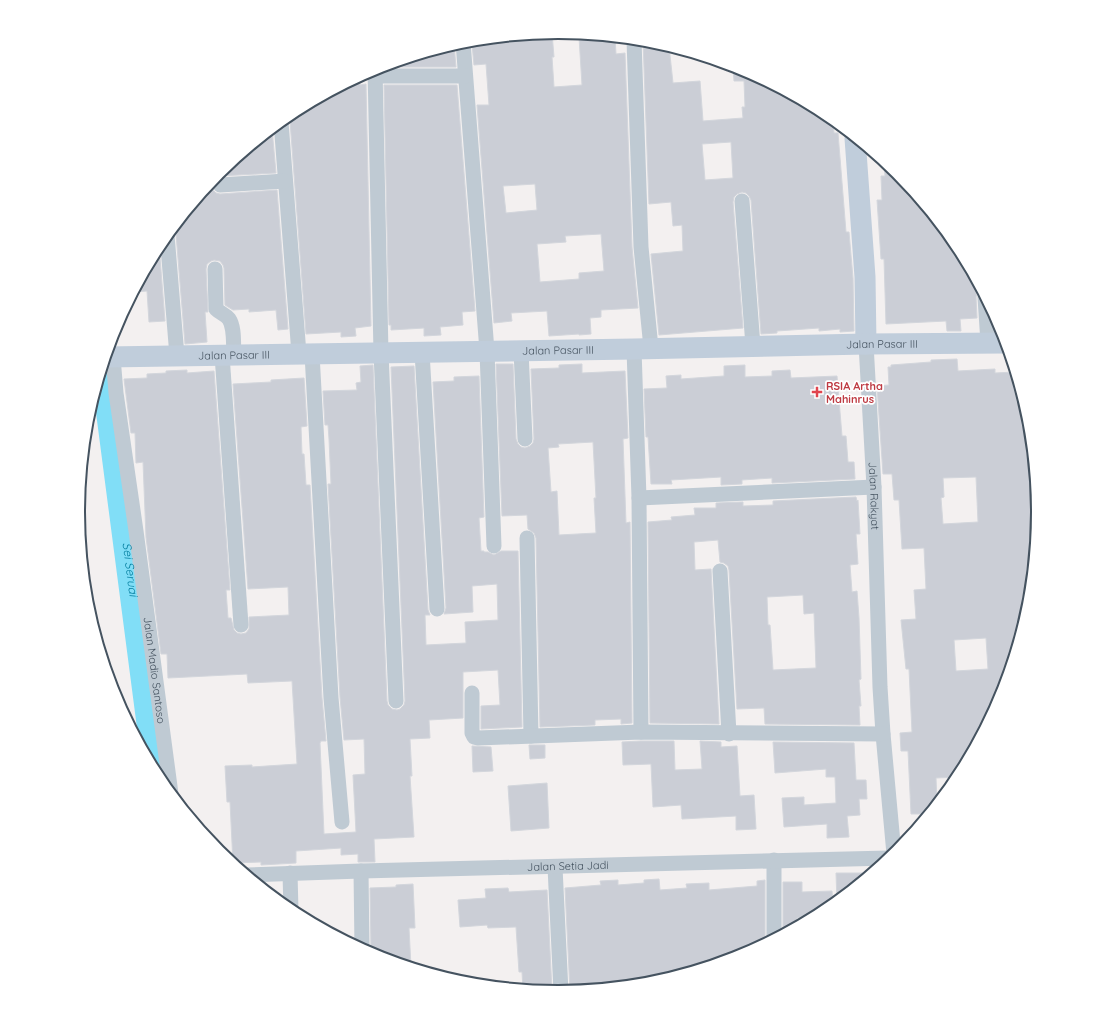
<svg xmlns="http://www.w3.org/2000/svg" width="1116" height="1024" font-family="Quicksand,sans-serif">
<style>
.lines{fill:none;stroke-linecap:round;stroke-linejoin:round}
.river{stroke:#81def7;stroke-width:29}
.building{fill:#cbced6;stroke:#d3d6dc;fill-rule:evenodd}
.street{stroke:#bfcad3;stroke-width:15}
.secondary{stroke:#c0cddb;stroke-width:21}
.health-dot{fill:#e0444e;stroke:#fff;stroke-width:1.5}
.labels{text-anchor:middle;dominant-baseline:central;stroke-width:3.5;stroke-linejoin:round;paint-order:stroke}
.street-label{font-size:11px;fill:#455360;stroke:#fff}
.health-label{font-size:11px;font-weight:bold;fill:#be3a42;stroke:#fff;text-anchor:start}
.water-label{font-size:12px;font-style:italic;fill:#037e9f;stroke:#fff}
.rim{fill:none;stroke:#455360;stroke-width:2}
</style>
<rect width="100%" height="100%" fill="#f3f0f0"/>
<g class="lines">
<!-- river -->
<path class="river" id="s1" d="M 104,362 L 158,777"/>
</g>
<!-- building -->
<g class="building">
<path d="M 552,33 L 554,57 L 552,57 L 554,87 L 582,85 L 579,37 L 596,36 L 615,38 L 616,54 L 625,53 L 632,247 L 638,308 L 601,310 L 601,317 L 590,318 L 591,334 L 579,335 L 579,334 L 549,336 L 547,311 L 511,313 L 512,321 L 494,323 L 477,105 L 489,105 L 486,64 L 474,65 L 472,44 L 529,39 L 529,35 ZM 535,184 L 537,210 L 506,213 L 503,186 ZM 601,234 L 604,271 L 579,273 L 579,279 L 540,282 L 537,244 L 566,242 L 565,236 Z"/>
<path d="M 643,40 L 652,41 L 669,46 L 673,83 L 700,81 L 703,121 L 743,118 L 742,107 L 745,107 L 744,81 L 734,81 L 733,66 L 742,69 L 825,113 L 833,120 L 834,133 L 838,133 L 846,232 L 849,232 L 853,278 L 854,331 L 840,332 L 840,329 L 819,331 L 819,328 L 777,331 L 777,333 L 761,334 L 751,200 L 749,196 L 746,193 L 742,192 L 737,194 L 734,197 L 733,202 L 743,328 L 659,335 L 651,254 L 683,251 L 682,225 L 673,226 L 671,202 L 649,204 ZM 731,142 L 733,178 L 705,180 L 702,144 Z"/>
<polygon points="451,45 454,45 456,67 384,67 383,66"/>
<polygon points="359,77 360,85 366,84 371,326 355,328 356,336 341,337 341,332 306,334 290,121 288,116 317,99 329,98 328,93"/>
<polygon points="384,85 457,85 475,311 462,312 463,325 440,327 441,335 424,336 424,328 391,330 391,325 389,325"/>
<polygon points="272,129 276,173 219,176 215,178 212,181 211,186 213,190 216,193 220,194 277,190 288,329 278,330 276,310 249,312 249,309 233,310 225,305 224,268 223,265 220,261 214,260 211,261 207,264 206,269 208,312 205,312 207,342 185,344 176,234 173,228 219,172"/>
<polygon points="884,162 898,173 957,246 981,289 977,293 976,297 977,318 960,319 961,331 947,331 946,321 886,324 884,259 881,259 877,200 882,200 881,176 885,176"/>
<polygon points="159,245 165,321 149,322 147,291 134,292"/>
<path d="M 957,359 L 958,371 L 995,369 L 995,373 L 1015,372 L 1029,419 L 1038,512 L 1029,606 L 1001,696 L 958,777 L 936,778 L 937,803 L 928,814 L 911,814 L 908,751 L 901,751 L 900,733 L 912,732 L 909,669 L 906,669 L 901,620 L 916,619 L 914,590 L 926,589 L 924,548 L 902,549 L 899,500 L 894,500 L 892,474 L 883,474 L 877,386 L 889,385 L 888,367 L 891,367 L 891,365 L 931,362 L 931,360 ZM 976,477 L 978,522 L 943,524 L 941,498 L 944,497 L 943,478 ZM 986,638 L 988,669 L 956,671 L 954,640 Z"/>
<path d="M 496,364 L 513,364 L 516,439 L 518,444 L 521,447 L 525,448 L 530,446 L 533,443 L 534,439 L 531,369 L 559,368 L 559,365 L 582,364 L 582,373 L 625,371 L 628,438 L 623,439 L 626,523 L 630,522 L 632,723 L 621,724 L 621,719 L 595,720 L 595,725 L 540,727 L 536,538 L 534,533 L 528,529 L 527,515 L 502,516 ZM 593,442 L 596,498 L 594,498 L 596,533 L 559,535 L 557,491 L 551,492 L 548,448 L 559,447 L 558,444 Z"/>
<polygon points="373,365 387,701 388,705 392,709 397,710 400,709 404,705 405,701 391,367 414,366 428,610 430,615 425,615 426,645 466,643 465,622 498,620 497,584 472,586 473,612 444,614 446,608 433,382 454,381 454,377 479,376 484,517 479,518 481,551 484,551 484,552 488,552 494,555 501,551 518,551 522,727 481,729 481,706 500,705 498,670 463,672 463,718 429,720 430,738 410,739 412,776 410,776 414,837 374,839 375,862 358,862 358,854 341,855 341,848 296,851 296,863 261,865 261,862 233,863 230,802 227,802 225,766 252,765 252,767 297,764 292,681 248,683 247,674 168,678 167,654 161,654 146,537 143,462 136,463 135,433 131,433 124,379 147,378 147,374 166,373 166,371 187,370 187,373 214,371 230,590 226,590 228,618 231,618 234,630 237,633 241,634 246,633 249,629 249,617 289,615 288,587 248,589 233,384 271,382 271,380 304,378 307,426 301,427 302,454 304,454 306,485 310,485 322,698 326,741 321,741 320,743 324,834 356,832 353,775 365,774 364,739 344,740 340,697 328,484 331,484 329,439 328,425 325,425 323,391 357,390 356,383 361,382 360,366"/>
<polygon points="745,365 745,377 772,376 772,371 790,370 791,378 837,376 842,436 846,436 848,462 854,462 855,479 772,483 772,478 742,480 742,484 721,485 721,477 671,480 672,484 651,484 648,437 646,437 644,389 667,388 666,376 681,375 681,379 724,376 724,366"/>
<path d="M 856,497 L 857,501 L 858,500 L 860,534 L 856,534 L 858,564 L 850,565 L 852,592 L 857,591 L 859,618 L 861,679 L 859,680 L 861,706 L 859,706 L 860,725 L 765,724 L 764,708 L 737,709 L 729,570 L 728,566 L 724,563 L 720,562 L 718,540 L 694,542 L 695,570 L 711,569 L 719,724 L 650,723 L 648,522 L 672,520 L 671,517 L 695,515 L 694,508 L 716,508 L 716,503 L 743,502 L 743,506 L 773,505 L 773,501 ZM 803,595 L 804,614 L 814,613 L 816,668 L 773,670 L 770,625 L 768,625 L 767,597 Z"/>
<polygon points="641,741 674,741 675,770 702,769 700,741 721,742 721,747 737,746 740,796 754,795 756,829 736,830 736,816 682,819 681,805 653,807 651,764 623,765 622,742"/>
<polygon points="773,742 854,743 856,780 866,780 867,799 859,799 860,815 847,816 849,837 827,838 827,824 784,827 782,798 804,797 804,805 836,803 835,777 826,777 826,769 775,773"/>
<polygon points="529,745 545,745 545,758 530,759"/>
<polygon points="472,746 491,747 493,771 473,772"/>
<polygon points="547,783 549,828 511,831 508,786"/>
<polygon points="836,873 872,873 837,901"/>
<polygon points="659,879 660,890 687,888 686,884 709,883 709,890 757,886 757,881 765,880 765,938 766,942 741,956 660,980 660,978 624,981 625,985 570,991 565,888 601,885 600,881 618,880 618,885 644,883 644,880"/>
<polygon points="783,882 802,882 802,892 832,891 833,905 824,911 813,918 797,918 797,926 783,933"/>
<polygon points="413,884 415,928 409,928 411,967 370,953 371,949 370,888 396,887 396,885"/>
<polygon points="508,888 509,892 547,890 552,991 523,989 522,972 519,972 516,927 488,928 487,925 460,927 458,900 486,898 485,889"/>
</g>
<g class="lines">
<!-- street -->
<g class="street">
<polyline points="634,40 641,247 651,348"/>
<polyline points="463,42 487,351 494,546"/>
<polyline points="375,68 381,353 396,701"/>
<polyline points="375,76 465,76"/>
<polyline points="281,122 299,354"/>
<polyline points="220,185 285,181"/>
<polyline points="742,201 753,346"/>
<polyline points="167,235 177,356"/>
<path d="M 215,269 L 216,309 C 220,313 225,314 229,319 C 235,328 233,344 234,355"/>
<polyline points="985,297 988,343"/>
<path id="s2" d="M 866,344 L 874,487 L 880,687 L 883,734 L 894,854"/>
<polyline points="634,349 639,498 641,732"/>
<polyline points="521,351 525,439"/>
<polyline points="422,352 437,609"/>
<polyline points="312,354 331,698 342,822"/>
<polyline points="222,355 241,625"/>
<path id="s3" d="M 113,357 L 116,393 L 136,531 L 171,794"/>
<polyline points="639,498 874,487"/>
<polyline points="527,538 531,736"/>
<polyline points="720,571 729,734"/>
<polyline points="472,693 472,733 474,737 478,738 641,732 883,734"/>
<polyline points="774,860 774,938"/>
<polyline points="555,867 561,992"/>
<polyline points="361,871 362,949"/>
<polyline points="290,873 291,911"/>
<path id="s4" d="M 247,875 L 361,871 L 889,858"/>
</g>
<!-- secondary -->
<g class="secondary">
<polyline points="855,138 865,277 866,344"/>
<path id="s5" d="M 106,357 L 634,349 L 866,344 L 1006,343"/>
</g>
</g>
<!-- markers -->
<path class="health-dot" d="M815 386h4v4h4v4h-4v4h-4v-4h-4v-4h4z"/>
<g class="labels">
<!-- street labels -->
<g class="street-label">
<text stroke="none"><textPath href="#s5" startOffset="776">Jalan Pasar III</textPath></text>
<text stroke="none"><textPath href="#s5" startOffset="452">Jalan Pasar III</textPath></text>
<text stroke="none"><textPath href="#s5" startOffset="128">Jalan Pasar III</textPath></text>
<text stroke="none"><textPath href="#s2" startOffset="152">Jalan Rakyat</textPath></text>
<text stroke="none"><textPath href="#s3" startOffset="316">Jalan Madio Santoso</textPath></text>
<text stroke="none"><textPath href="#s4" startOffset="321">Jalan Setia Jadi</textPath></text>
</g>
<!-- health labels -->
<g class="health-label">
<text x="826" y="386">RSIA Artha<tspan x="826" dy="13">Mahinrus</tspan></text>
</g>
<!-- water labels -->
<g class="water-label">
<text stroke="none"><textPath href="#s1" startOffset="209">Sei Seruai</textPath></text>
</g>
</g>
<!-- crop -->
<path d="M0 0H1116V1024H0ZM85 512a473 473 0 1 1 946 0a473 473 0 1 1-946 0Z" fill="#fff" fill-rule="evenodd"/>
<path class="rim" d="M85 512a473 473 0 1 1 946 0a473 473 0 1 1-946 0Z"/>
</svg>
